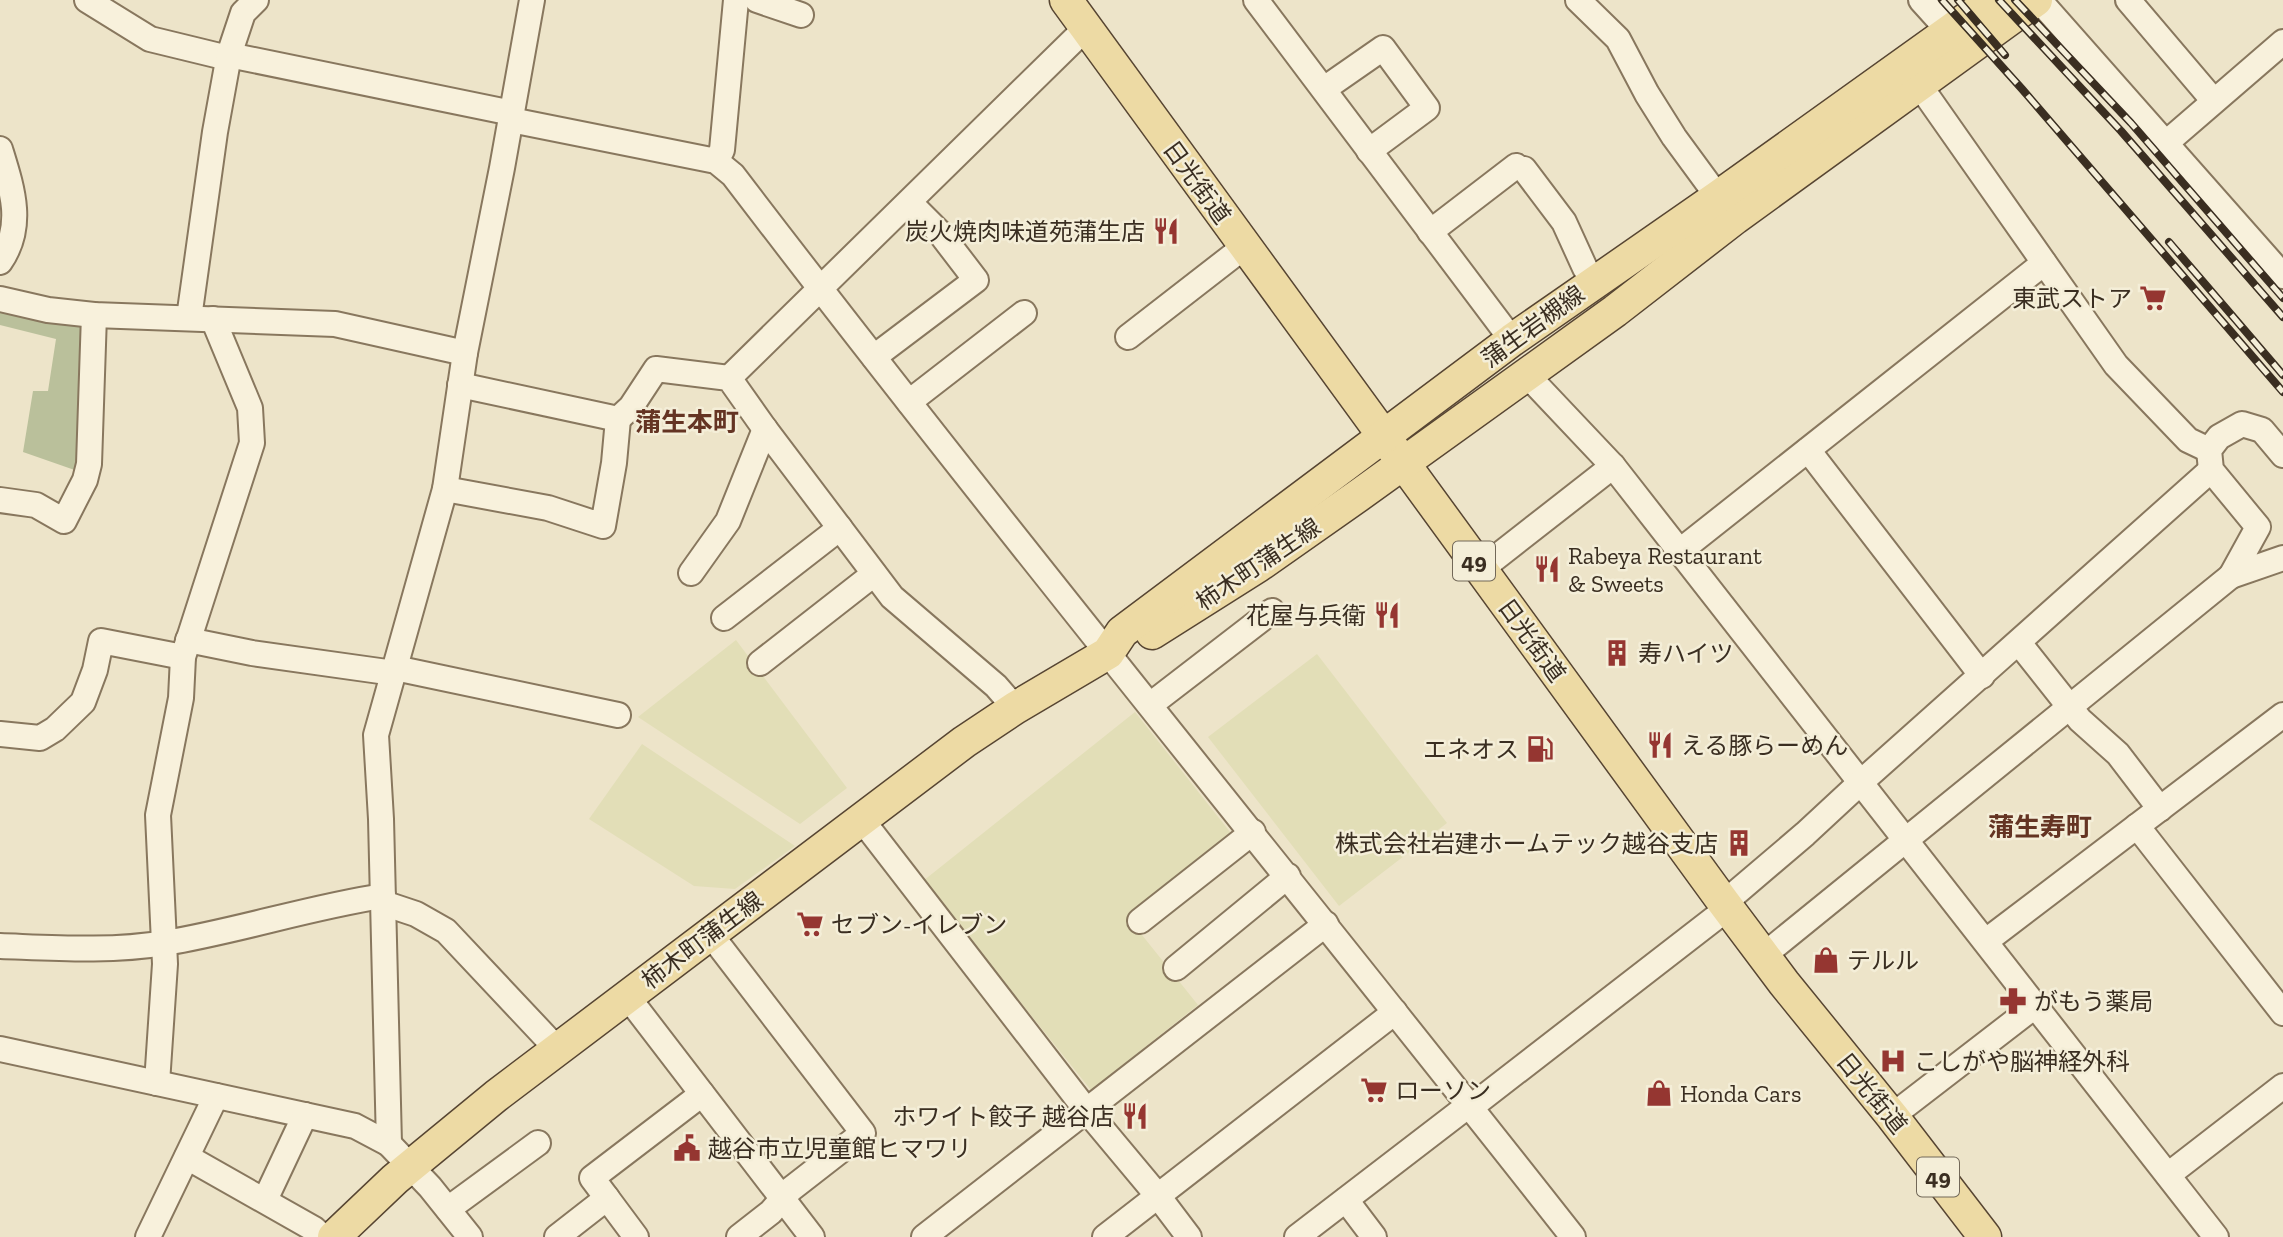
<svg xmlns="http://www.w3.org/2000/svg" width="2283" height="1237" font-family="'Zilla Slab','Noto Sans JP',serif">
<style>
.farmland{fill:#e2deb7}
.cemetery{fill:#bac09b}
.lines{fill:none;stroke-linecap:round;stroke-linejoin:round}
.minor-casing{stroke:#88775e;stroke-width:28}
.major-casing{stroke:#574532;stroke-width:35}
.minor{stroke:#f8f1dc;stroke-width:24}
.major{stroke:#eddaa4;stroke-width:32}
.rail-casing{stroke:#3a2e21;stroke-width:8}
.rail{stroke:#f4eed8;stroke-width:5;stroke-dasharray:16;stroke-linecap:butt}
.labels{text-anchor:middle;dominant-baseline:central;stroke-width:5;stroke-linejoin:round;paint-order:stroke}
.shield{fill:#f4eed8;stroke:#726858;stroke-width:2}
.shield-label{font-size:23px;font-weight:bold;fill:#3a2e21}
.street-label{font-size:24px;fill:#3a2e21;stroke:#f4eed8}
.poi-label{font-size:24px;fill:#3a2e21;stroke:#f4eed8;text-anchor:start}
.neighbourhood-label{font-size:26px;font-weight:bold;fill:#643423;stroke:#f4eed8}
</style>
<rect width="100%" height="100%" fill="#ede4c9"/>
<!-- farmland -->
<g class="farmland">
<polygon points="736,640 847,788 800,824 638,717"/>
<polygon points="1317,654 1447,823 1339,906 1208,737"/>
<polygon points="1135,712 1234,837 1130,920 1198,1005 1091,1090 923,881"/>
<polygon points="642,744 795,846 735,889 694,886 589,819"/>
</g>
<!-- cemetery -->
<polygon class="cemetery" points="0,308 57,322 89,327 86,474 23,452 33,391 48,391 56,339 0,325"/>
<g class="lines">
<defs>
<g id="minor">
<polyline points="87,0 150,39 228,58"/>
<polyline points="757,0 801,15"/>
<polyline points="1256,0 1512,340"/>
<polyline points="1578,0 1618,39 1647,94 1674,137 1718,197"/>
<polyline points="1921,0 1949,31"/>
<polyline points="2039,0 2283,276"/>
<polyline points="2128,0 2213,100"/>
<polyline points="229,55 512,113"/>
<polyline points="1920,86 2116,365 2188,440 2209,450"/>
<polyline points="1324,89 1383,48 1427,108 1369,151"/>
<path d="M 511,120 L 716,161 L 733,175 C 1007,534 1294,882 1573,1237"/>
<polyline points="2166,143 2283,42"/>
<path d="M 0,149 C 12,188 25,226 0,262"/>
<polyline points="716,161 722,150 736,0"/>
<polyline points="1524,169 1564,222 1585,268 1594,282"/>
<polyline points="1430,232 1516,166"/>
<polyline points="0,299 48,310 94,315 335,324 465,353"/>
<polyline points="189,318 215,132 229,55 243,13 256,0"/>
<polyline points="1128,337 1244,247"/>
<polyline points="874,357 976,280 940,233 910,203"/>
<polyline points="1526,374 1613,466 2216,1237"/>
<polyline points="729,378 1086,28"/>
<polyline points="460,385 618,419 631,407 656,369 729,378 765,429 892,597 996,686 1015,708"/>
<polyline points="909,402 1024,313"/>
<polyline points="1808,450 1982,676"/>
<polyline points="2283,455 2262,430 2242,424 2219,437 2209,450 2211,470 2258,527 2231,576 2283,558"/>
<polyline points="445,489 548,508 603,526 614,463 618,419"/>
<polyline points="0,500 36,505 64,521 85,480 89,464 94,315"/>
<polyline points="1680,551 2044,263"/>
<polyline points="1480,570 1613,466"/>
<polyline points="691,573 728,521 765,429"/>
<polyline points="724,618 840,528"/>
<polyline points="188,640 252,653 394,673"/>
<polyline points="2019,643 2080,720 2118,754 2160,809"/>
<polyline points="760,663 874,574"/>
<polyline points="395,668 618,715"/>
<polyline points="1150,705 1272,611"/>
<polyline points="0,734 40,738 55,729 83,702 95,670 101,641 183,657"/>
<polyline points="862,820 1087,1111 1158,1196 1189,1237"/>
<polyline points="2137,826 2283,1013"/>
<polyline points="383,903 416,914 446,931 557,1049"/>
<polyline points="1724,903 1805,834 1860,783 2211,470"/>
<polyline points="1140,921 1253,832"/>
<polyline points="711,935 863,1133 791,1189 771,1212 739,1237"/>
<polyline points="1986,941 2283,715"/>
<path d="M 0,946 C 55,948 110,952 165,943 C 238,931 310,907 383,896"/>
<polyline points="1764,955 2231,576"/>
<polyline points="1176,968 1288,876"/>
<polyline points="627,996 812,1237"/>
<polyline points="0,1049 355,1126 389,1144 430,1187 470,1237"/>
<polyline points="157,1083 165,964 158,815 181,698 183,657 252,443 250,408 213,319"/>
<polyline points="1471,1107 1728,908"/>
<polyline points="1892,1116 2036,1005"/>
<polyline points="389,1144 381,819 376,735 445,489 465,353 502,168 532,0"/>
<polyline points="187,1157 314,1229 323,1237"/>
<polyline points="2168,1175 2283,1086"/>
<polyline points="607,1198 592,1178 702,1094"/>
<polyline points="265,1200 305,1115"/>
<polyline points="1346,1200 1374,1237"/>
<polyline points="448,1209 538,1143"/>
<polyline points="148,1237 216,1096"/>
<polyline points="557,1237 607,1198 636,1237"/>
<polyline points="924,1237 1326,924"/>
<polyline points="1105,1237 1395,1012"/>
<polyline points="1297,1237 1469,1105"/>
</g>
<g id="major">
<polyline points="1066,0 1724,903 1784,983 1892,1116 1985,1237"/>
<polyline points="1152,633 1258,566 1362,493 1615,311 1735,218 2036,0"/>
<polyline points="334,1237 395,1179 496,1096 964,742 1015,708 1108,653 1122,632 1512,340 1718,197 1993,0"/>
</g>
</defs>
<!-- minor casing -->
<use href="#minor" class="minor-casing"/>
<!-- major casing -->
<use href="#major" class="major-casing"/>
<!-- minor -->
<use href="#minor" class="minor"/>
<!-- major -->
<use href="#major" class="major"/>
<defs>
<g id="rail">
<polyline points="1942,0 2022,89 2283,392"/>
<polyline points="1958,0 2005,55"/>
<polyline points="1999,0 2121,131 2283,317"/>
<polyline points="2015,0 2131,123 2283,298"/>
<polyline points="2169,242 2283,375"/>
</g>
</defs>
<!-- rail casing -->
<use href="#rail" class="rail-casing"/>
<!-- rail -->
<use href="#rail" class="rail"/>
</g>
<!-- icons -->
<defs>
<symbol id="restaurant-bare" viewBox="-9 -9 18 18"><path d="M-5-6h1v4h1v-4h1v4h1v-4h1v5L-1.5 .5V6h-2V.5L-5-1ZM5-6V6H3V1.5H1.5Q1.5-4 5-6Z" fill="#953631" stroke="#f4eed8" stroke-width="2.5" paint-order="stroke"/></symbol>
<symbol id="supermarket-bare" viewBox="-9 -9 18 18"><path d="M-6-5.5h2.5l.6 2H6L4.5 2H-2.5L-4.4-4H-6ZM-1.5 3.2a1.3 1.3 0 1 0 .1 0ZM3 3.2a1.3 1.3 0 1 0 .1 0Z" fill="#953631" stroke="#f4eed8" stroke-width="2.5" paint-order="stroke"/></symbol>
<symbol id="building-bare" viewBox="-9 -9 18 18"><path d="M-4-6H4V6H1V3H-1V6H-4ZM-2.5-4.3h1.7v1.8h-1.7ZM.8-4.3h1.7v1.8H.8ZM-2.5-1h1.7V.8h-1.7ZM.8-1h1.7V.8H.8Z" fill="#953631" stroke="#f4eed8" stroke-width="2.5" paint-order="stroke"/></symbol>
<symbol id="fuel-bare" viewBox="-9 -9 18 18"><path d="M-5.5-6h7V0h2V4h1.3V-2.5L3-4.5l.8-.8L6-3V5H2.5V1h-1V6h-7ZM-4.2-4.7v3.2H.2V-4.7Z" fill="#953631" stroke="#f4eed8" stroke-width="2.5" paint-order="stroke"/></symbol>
<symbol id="shop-bare" viewBox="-9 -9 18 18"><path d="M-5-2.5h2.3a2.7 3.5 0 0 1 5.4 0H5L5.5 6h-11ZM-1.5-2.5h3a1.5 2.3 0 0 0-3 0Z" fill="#953631" stroke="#f4eed8" stroke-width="2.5" paint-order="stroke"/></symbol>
<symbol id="pharmacy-bare" viewBox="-9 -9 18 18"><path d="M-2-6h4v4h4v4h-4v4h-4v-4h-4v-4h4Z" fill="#953631" stroke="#f4eed8" stroke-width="2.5" paint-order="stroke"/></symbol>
<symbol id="hospital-bare" viewBox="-9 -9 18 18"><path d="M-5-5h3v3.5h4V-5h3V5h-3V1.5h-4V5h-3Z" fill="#953631" stroke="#f4eed8" stroke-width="2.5" paint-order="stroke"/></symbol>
<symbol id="civic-bare" viewBox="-9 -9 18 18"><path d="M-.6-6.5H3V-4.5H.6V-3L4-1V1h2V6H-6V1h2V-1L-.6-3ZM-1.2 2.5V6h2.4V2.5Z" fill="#953631" stroke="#f4eed8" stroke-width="2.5" paint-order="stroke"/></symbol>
</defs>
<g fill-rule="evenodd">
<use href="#restaurant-bare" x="1147" y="212" width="38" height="38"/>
<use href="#supermarket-bare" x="2134" y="279" width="38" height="38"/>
<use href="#restaurant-bare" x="1528" y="550" width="38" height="38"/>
<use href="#restaurant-bare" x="1368" y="596" width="38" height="38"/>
<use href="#building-bare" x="1598" y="634" width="38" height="38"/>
<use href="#restaurant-bare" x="1641" y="726" width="38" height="38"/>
<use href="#fuel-bare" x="1521" y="730" width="38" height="38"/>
<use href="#building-bare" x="1720" y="824" width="38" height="38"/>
<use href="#supermarket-bare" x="791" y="905" width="38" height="38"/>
<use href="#shop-bare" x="1807" y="941" width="38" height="38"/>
<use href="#pharmacy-bare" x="1994" y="982" width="38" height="38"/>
<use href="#hospital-bare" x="1874" y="1042" width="38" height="38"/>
<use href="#supermarket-bare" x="1355" y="1071" width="38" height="38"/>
<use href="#shop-bare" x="1640" y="1074" width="38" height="38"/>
<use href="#restaurant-bare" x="1116" y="1097" width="38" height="38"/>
<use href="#civic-bare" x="668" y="1129" width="38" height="38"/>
</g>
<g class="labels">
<!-- shield labels -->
<g class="shield">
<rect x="1453" y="541.5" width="42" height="39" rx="5"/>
<rect x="1917" y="1157.5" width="42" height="39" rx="5"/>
</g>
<g class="shield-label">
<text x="1474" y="561">49</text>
<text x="1938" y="1177">49</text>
</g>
<!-- street labels -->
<g class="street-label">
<text transform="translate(1197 182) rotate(54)">日光街道</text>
<text transform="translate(1533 326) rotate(-36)">蒲生岩槻線</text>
<text transform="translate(1258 564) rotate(-34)">柿木町蒲生線</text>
<text transform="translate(1532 640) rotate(54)">日光街道</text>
<text transform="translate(702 940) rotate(-37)">柿木町蒲生線</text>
<text transform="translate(1872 1093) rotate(51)">日光街道</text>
</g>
<!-- poi labels -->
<g class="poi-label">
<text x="1145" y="231" text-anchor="end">炭火焼肉味道苑蒲生店</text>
<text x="2132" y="298" text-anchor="end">東武ストア</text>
<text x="1568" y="555">Rabeya Restaurant<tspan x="1568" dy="28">&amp; Sweets</tspan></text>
<text x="1366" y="615" text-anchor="end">花屋与兵衛</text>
<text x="1638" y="653">寿ハイツ</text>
<text x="1681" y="745">える豚らーめん</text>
<text x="1519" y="749" text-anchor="end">エネオス</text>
<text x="1718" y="843" text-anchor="end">株式会社岩建ホームテック越谷支店</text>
<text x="831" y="924">セブン-イレブン</text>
<text x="1847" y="960">テルル</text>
<text x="2034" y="1001">がもう薬局</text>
<text x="1914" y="1061">こしがや脳神経外科</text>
<text x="1395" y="1090">ローソン</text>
<text x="1680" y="1093">Honda Cars</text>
<text x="1114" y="1116" text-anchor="end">ホワイト餃子 越谷店</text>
<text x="708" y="1148">越谷市立児童館ヒマワリ</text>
</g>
<!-- neighbourhood labels -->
<g class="neighbourhood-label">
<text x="687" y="422">蒲生本町</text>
<text x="2040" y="827">蒲生寿町</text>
</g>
</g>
</svg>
